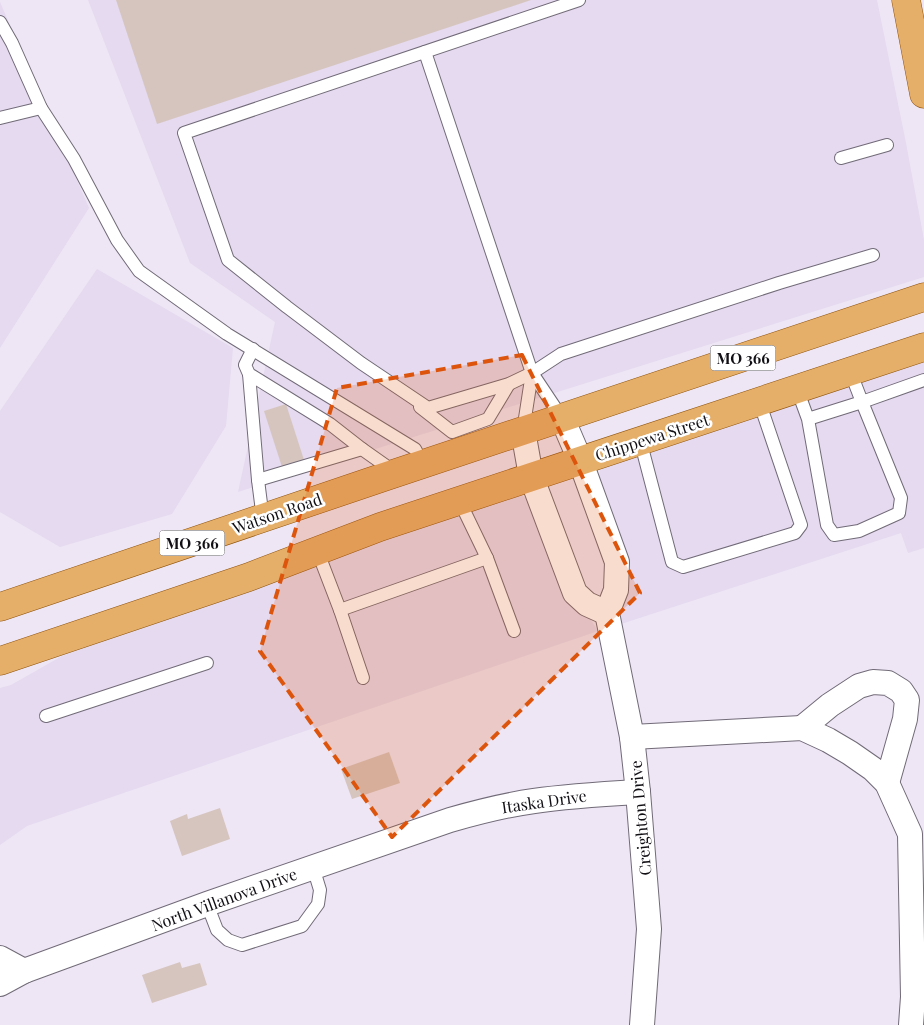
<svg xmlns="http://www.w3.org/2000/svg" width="924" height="1025" font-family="'Playfair Display',serif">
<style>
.built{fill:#e5daef}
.building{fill:#d6c5bf}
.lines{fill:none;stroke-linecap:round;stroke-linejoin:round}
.service-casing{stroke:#716a77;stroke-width:14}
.minor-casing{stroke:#716a77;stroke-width:26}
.primary-casing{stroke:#8f530a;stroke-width:29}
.service{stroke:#fff;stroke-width:12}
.minor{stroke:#fff;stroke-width:24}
.primary{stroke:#e5ae69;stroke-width:28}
.marked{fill:#dd550c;fill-opacity:0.2;stroke:#dd550c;stroke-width:4;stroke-dasharray:10 6;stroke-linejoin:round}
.labels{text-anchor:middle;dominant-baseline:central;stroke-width:5;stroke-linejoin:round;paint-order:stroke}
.shield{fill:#fff;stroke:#59575a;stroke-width:1}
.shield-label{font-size:15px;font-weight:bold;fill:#120f14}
.street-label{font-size:16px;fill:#120f14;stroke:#fff}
</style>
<rect width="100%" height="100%" fill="#eee6f5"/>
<!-- built -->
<g class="built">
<polygon points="88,0 877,0 906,143 924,240 924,277 238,492 275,322 190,263"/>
<polygon points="0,2 89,208 0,348"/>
<polygon points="97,269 233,348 226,426 172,514 60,547 0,512 0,411"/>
<polygon points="924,359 924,548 908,553 901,533 621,624 621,609 624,557 599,476 600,470 609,463"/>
<polygon points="519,494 528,499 577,609 591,620 598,631 27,826 0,845 0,688 11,685 62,656 502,499"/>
</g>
<!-- building -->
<g class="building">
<polygon points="116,0 531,0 157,124"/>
<polygon points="286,404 304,460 282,467 264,411"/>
<polygon points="389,752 400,783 352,799 341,769"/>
<polygon points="220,808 230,839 182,856 170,821 187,814 188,819"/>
<polygon points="180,962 182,968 200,963 207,985 152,1003 142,975"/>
</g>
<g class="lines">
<defs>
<g id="service">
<polyline points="579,0 184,133 228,260 287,307 361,363 428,408 509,384 532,373 561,354 779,283 873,255"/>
<polyline points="0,22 12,43 41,108 74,159 117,240 139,271 227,334 415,449 423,464"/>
<polyline points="425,52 532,373 562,418"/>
<polyline points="0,118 41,108"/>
<polyline points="841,158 887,145"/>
<polyline points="253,349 245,365 249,374 330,424 362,449 396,473"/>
<polyline points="850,371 862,402 924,380"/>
<polyline points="249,374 258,480 263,519"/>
<polyline points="797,389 808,419 827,525 834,535 859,531 899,513 901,498 862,402 808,419"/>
<polyline points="420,407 452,432 488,419 509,384"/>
<polyline points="523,431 532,373"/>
<polyline points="640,440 672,562 683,567 795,533 801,525 759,401"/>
<polyline points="258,480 362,449"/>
<polyline points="459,500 487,558 514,631"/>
<polyline points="317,550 340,610 363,678"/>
<polyline points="340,610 487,558"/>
<polyline points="46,716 207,663"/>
<polyline points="207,904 217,930 228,940 242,945 302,926 318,904 320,890 313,867"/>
</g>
<g id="minor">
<polyline points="562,418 580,460 617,562 616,590 607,613 632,737 638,792 649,929 642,1025"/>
<polyline points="523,431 531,476 575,593 587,604 607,613"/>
<polyline points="802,728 830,705 859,686 873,682 888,683 901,691 907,700 905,719 887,783"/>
<polyline points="632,737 802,728 828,740 850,753 873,769 887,783 910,834 913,997 911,1025"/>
<polyline points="0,958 24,971"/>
<path d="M 0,984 L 24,971 L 207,904 L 450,820 C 478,812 505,805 534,801 C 568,796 603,794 638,792"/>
</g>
<g id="primary">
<polyline points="906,0 924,94"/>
<polyline points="0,607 384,477 924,297"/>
<polyline points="0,661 249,577 380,527 924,347"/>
</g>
</defs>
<!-- service casing -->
<use href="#service" class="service-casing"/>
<!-- minor casing -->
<use href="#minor" class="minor-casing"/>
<!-- primary casing -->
<use href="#primary" class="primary-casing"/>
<!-- service -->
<use href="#service" class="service"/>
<!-- minor -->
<use href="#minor" class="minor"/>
<!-- primary -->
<use href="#primary" class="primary"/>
</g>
<!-- marked area -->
<path class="marked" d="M 522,355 L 640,593 L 392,837 L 260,651 L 337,388 Z"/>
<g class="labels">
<!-- shield labels -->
<g class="shield">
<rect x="710.5" y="345.5" width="65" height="25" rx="4"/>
<rect x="159.5" y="530.5" width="65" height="25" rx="4"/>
</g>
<g class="shield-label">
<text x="743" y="358">MO 366</text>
<text x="192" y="543">MO 366</text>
</g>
<!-- street labels -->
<g class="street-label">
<text transform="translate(652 437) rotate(-18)">Chippewa Street</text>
<text transform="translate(277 513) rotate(-19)">Watson Road</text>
<text transform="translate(544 801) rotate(-8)">Itaska Drive</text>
<text transform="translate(640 818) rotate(-95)">Creighton Drive</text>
<text transform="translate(224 899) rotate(-20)">North Villanova Drive</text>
</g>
</g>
</svg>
